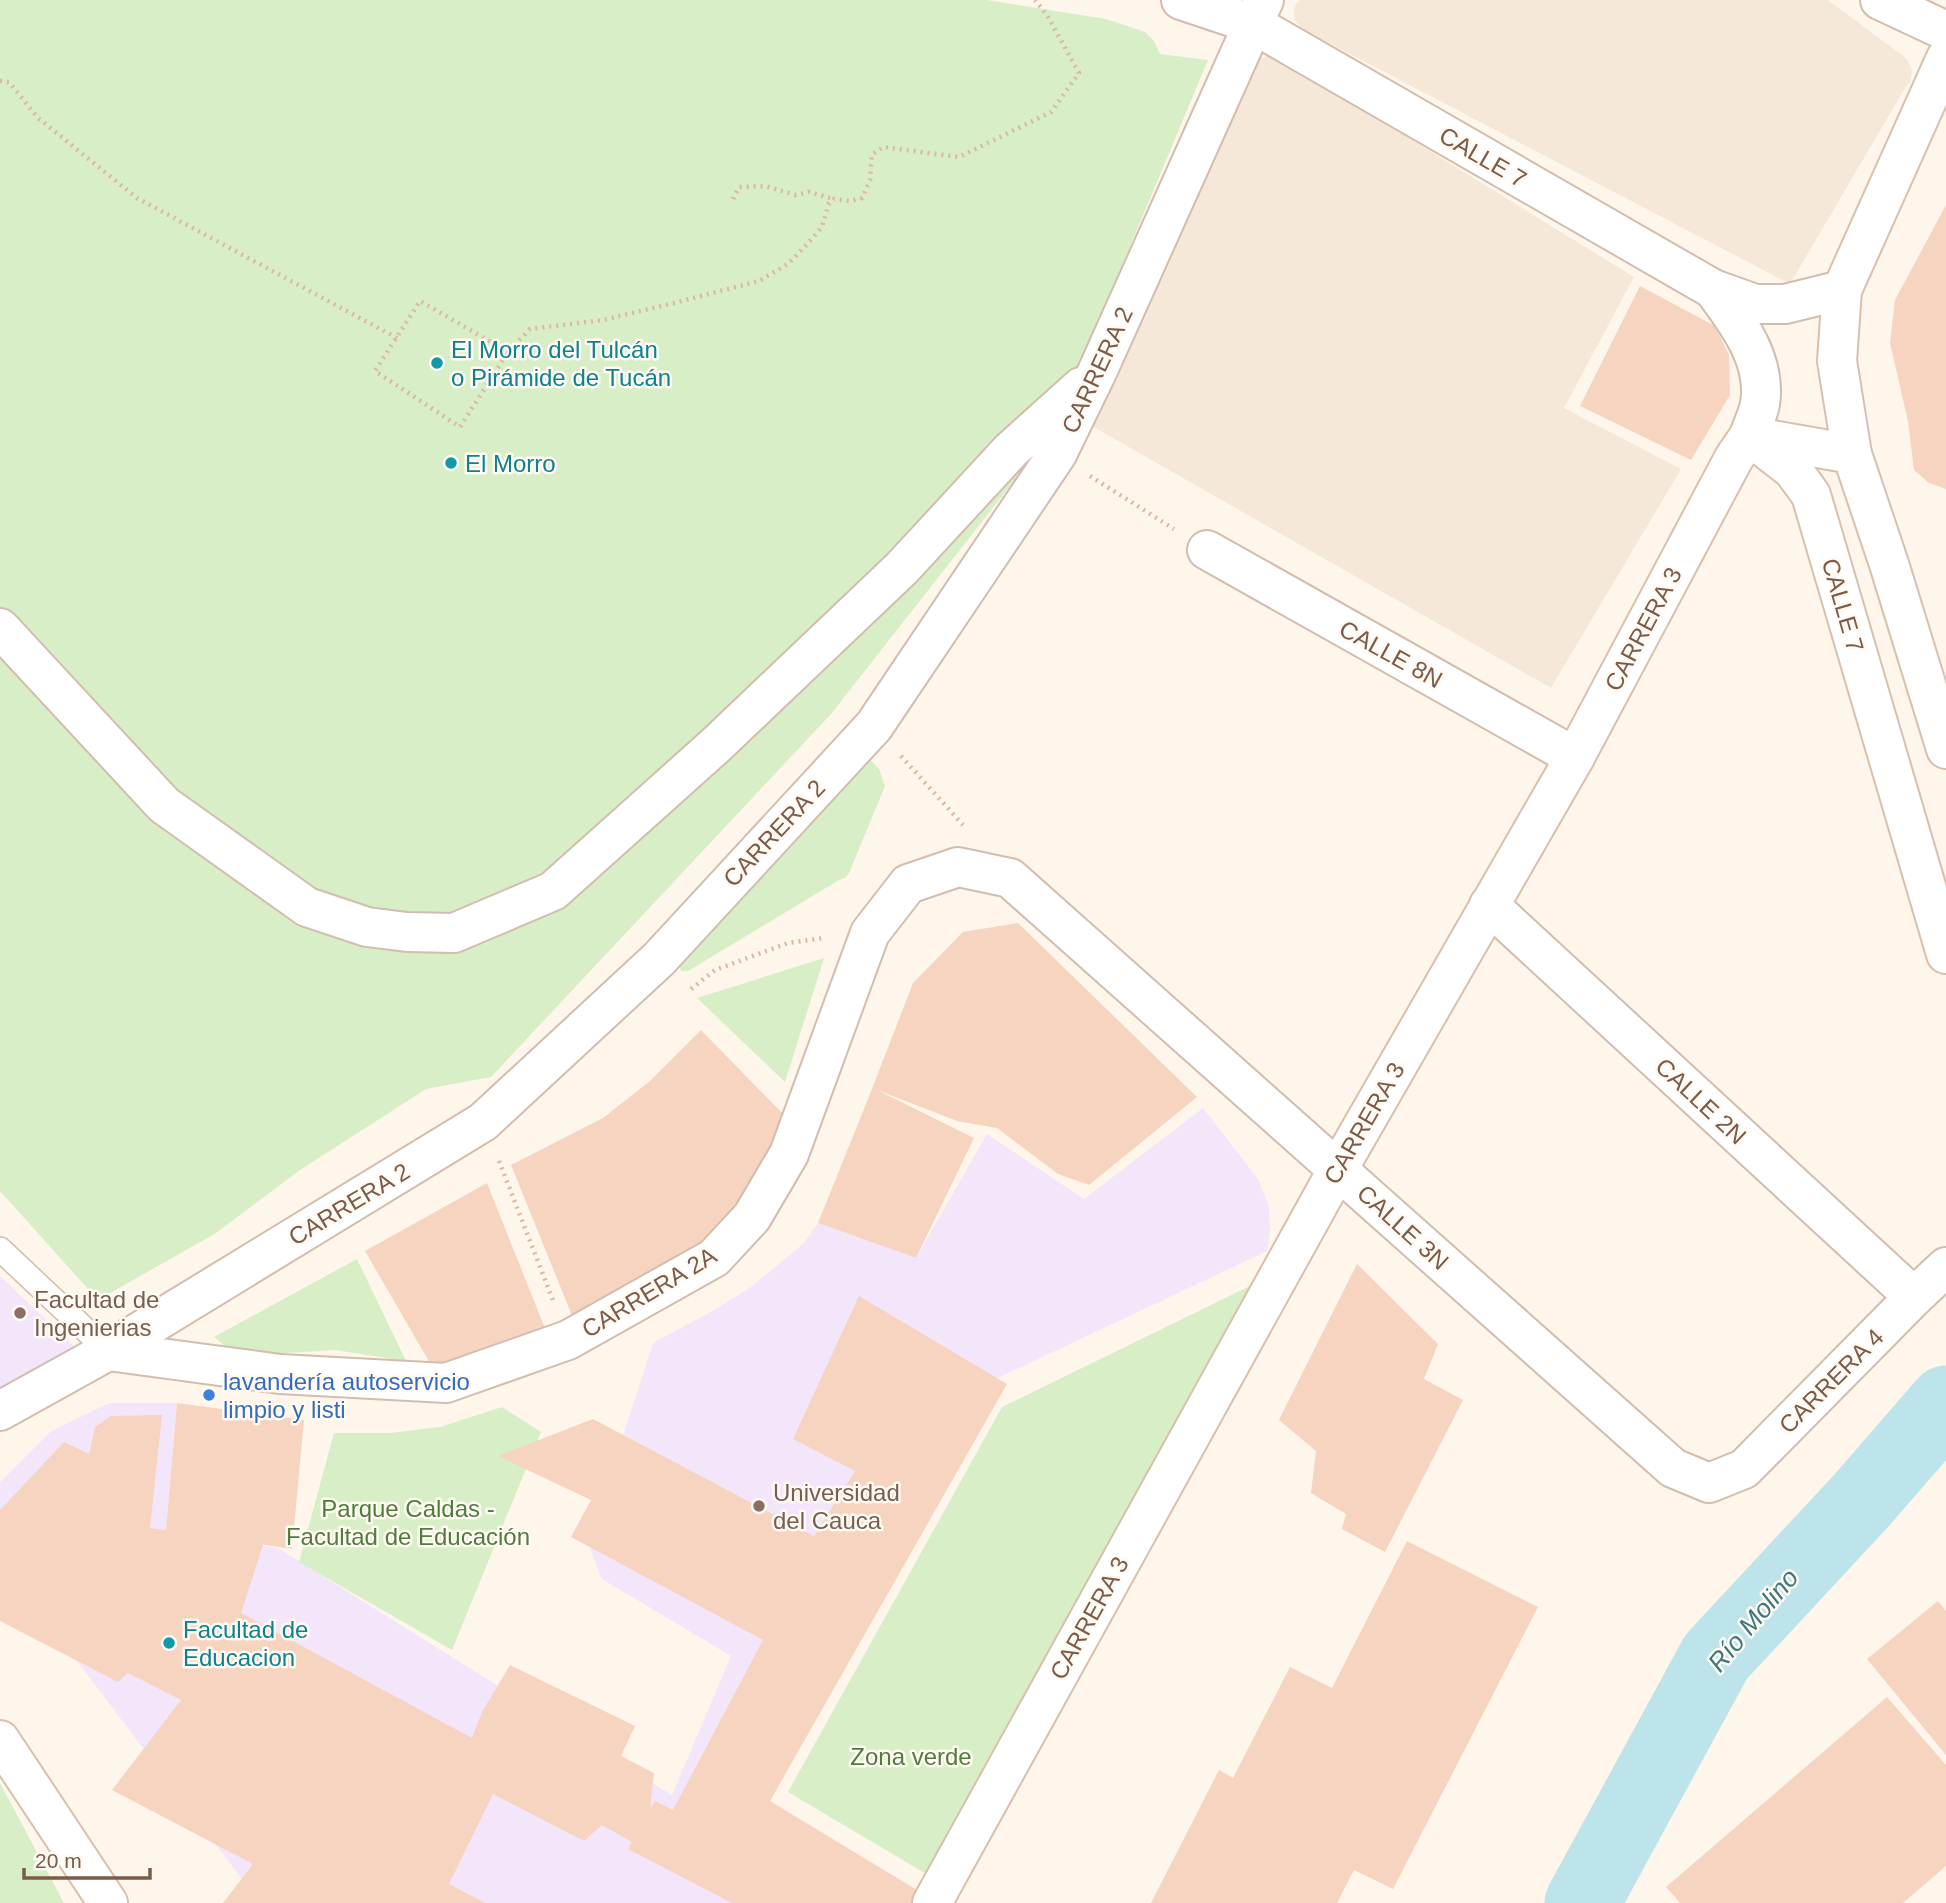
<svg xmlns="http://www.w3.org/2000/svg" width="1946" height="1903" font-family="Arial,sans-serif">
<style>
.residential{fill:#f6e8d8}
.education{fill:#f3e6fb}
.green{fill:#d7eec6}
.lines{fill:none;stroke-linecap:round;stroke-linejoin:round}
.river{stroke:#bce4ea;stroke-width:75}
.building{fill:#f6d4bf}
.lane-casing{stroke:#d2bdae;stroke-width:26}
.street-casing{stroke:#d2bdae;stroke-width:42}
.secondary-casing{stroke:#d8c0ad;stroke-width:42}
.path{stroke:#dcb7a1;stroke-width:4.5;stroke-dasharray:2 5;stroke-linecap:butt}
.lane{stroke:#fff;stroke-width:23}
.street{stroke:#fff;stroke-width:38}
.secondary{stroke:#fff;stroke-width:38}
.culture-dot{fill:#0f9aa8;stroke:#fffaf2;stroke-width:2.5}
.education-dot{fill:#8d6e63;stroke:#fffaf2;stroke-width:2.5}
.shop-dot{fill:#3f7fe0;stroke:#fffaf2;stroke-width:2.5}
.labels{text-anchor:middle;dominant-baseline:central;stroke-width:5;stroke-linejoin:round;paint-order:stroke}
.street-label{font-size:24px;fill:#7c5b4a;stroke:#fffaf2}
.culture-label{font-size:24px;fill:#0d838f;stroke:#fffaf2;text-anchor:start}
.education-label{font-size:24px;fill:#785e54;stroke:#fffaf2;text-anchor:start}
.shop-label{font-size:24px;fill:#366cbe;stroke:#fffaf2;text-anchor:start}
.park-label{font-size:24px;fill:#517c3e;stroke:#fffaf2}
.water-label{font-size:26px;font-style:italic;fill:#3c7782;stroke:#fffaf2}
</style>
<rect width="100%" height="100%" fill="#fef6ea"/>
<!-- residential -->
<g class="residential">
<polygon points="1300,0 1828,0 1907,59 1912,71 1910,83 1908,83 1790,284 1302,29 1295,20 1294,14 1295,6"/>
<polygon points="1267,54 1279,58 1634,277 1564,408 1681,469 1551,688 1090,425 1256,60 1267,56"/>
</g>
<!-- education -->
<g class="education">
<polygon points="1203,1108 1258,1179 1269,1206 1270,1231 1267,1251 983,1385 755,1801 910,1903 260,1903 0,1559 0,1482 50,1432 109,1403 177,1403 166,1530 278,1548 672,1795 731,1656 602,1579 588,1544 653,1343 709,1313 751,1287 804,1243 818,1223 916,1258 987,1134 1084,1199"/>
<polygon points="0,1276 79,1351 0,1398"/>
</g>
<!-- green -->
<g class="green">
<polygon points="0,0 987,0 1106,19 1145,32 1154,41 1160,54 1208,60 1090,342 1039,449 831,714 491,1077 426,1089 300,1170 216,1233 98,1300 0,1191"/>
<polygon points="854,743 879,769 885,786 849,873 845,878 839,880 688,971 681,971 680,966 689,952"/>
<polygon points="824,958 785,1082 697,998"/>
<polygon points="357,1259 406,1361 335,1350 237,1356 214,1337"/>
<polygon points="1254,1284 945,1885 788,1792 1002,1407"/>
<polygon points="502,1407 541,1432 452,1650 299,1562 334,1433 391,1433 440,1427"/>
<polygon points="0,1783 64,1903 0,1903"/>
</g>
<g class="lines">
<!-- river -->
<polyline class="river" points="1582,1903 1716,1657 1861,1501 1946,1403"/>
</g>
<!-- building -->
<g class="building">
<polygon points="1946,205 1946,489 1929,483 1914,470 1908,421 1890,343 1895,300"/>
<polygon points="1640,286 1715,326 1729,355 1730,395 1691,460 1580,406"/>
<polygon points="1018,923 1197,1097 1089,1185 1058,1174 997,1128 957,1121 877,1090 974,1138 916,1258 818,1223 872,1089 913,983 963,932"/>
<polygon points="701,1030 792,1123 750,1197 675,1265 575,1323 511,1165 603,1118 650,1081"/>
<polygon points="487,1183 552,1346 438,1377 365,1251"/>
<polygon points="1357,1264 1438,1344 1424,1379 1463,1400 1385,1552 1342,1529 1346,1514 1311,1493 1316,1451 1279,1420"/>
<polygon points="859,1296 1007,1384 770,1801 922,1893 917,1903 732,1903 628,1849 632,1842 602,1825 584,1841 493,1794 449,1884 485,1903 223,1903 253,1864 112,1790 181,1700 128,1673 118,1682 0,1621 0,1510 64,1442 89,1454 95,1427 111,1416 162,1415 150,1528 166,1530 177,1403 304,1420 292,1549 253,1543 263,1545 241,1613 472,1738 482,1712 510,1665 635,1726 621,1756 654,1773 650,1809 655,1801 673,1810 763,1640 571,1537 591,1500 498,1456 593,1419 814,1536 855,1471 793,1439"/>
<polygon points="1407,1541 1538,1607 1393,1889 1354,1870 1337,1903 1151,1903 1219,1770 1233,1778 1290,1667 1332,1688"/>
<polygon points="1938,1601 1946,1611 1946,1755 1867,1659"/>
<polygon points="1887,1697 1946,1765 1946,1866 1903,1903 1680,1903 1666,1887"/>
</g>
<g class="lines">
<defs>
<polyline id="lane" points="0,1249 108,1351"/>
<g id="street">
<polyline points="1181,0 1253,24 1713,289 1755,304 1785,304 1842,290"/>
<polyline points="1880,0 1946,31"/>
<path d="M 1713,289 C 1738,323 1767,360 1760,404 C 1758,415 1752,426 1749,436"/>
<polyline points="1207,550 1575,757"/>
<polyline points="0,628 164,805 307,907 367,927 407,932 454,933 553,891 716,745 902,568 1011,450 1081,387"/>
<polyline points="1489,905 1914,1297"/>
<polyline points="108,1351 280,1374 446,1383 568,1340 714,1258 752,1217 789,1154 870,933 908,884 958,867 1010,878 1673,1468 1709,1483 1744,1469 1914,1297 1946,1267"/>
<polyline points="0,1411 108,1351 483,1122 659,959 874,726 1057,454 1097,372 1264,0"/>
</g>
<g id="secondary">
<polyline points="1946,58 1842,290 1837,361 1852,454 1889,564 1946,749"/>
<polyline points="1753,439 1793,470 1811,495 1946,954"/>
<polyline points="0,1740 108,1903"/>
<polyline points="932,1903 1338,1169 1575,757 1734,458 1749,436 1852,454"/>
</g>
</defs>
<!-- lane casing -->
<use href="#lane" class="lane-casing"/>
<!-- street casing -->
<use href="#street" class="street-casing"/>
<!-- secondary casing -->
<use href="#secondary" class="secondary-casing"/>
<!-- path -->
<g class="path">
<polyline points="0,81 9,82 38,118 137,198 397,338"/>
<polyline points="733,199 739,187 765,186 796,195 809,192 834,199"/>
<polyline points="508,352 420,301 375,371 460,427 508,352 530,329 603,320 674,303 759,281 788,264 809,242 822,227 829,203 834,199 851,201 862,198 870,180 872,155 883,147 959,157 1051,112 1079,73 1047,15 1035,0"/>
<polyline points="1090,476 1174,529"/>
<polyline points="901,756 963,825"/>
<polyline points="691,989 715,970 788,943 824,938"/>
<polyline points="499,1161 554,1303"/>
</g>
<!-- lane -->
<use href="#lane" class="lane"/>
<!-- street -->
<use href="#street" class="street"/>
<!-- secondary -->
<use href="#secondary" class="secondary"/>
</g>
<!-- markers -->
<g class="culture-dot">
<circle cx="437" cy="363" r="7"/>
<circle cx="451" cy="463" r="7"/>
<circle cx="169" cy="1643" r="7"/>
</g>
<g class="education-dot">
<circle cx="20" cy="1313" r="7"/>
<circle cx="759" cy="1506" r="7"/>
</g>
<circle class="shop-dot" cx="209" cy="1395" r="7"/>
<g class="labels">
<!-- street labels -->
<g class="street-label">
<text transform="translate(1483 157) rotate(30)">CALLE 7</text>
<text transform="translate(1097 370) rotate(-65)">CARRERA 2</text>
<text transform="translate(1843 605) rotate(74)">CALLE 7</text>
<text transform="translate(1643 629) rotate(-62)">CARRERA 3</text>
<text transform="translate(1391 654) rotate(29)">CALLE 8N</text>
<text transform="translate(774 833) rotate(-47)">CARRERA 2</text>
<text transform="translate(1701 1101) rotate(43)">CALLE 2N</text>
<text transform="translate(1364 1123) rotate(-60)">CARRERA 3</text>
<text transform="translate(349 1204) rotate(-31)">CARRERA 2</text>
<text transform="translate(1403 1227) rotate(42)">CALLE 3N</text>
<text transform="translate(649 1292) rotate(-31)">CARRERA 2A</text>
<text transform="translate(1831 1381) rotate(-45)">CARRERA 4</text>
<text transform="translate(1089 1618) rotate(-61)">CARRERA 3</text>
</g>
<!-- culture labels -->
<g class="culture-label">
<text x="451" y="349">El Morro del Tulcán<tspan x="451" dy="28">o Pirámide de Tucán</tspan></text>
<text x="465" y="463">El Morro</text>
<text x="183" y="1629">Facultad de<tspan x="183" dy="28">Educacion</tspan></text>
</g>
<!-- education labels -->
<g class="education-label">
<text x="34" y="1299">Facultad de<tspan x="34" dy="28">Ingenierias</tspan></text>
<text x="773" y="1492">Universidad<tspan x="773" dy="28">del Cauca</tspan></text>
</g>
<!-- shop labels -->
<g class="shop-label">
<text x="223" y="1381">lavandería autoservicio<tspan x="223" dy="28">limpio y listi</tspan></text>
</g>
<!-- park labels -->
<g class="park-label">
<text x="408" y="1508">Parque Caldas -<tspan x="408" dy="28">Facultad de Educación</tspan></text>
<text x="911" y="1756">Zona verde</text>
</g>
<!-- water labels -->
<g class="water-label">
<text transform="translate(1753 1620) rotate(-50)">Río Molino</text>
</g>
</g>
<!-- scale -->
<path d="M24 1868v10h126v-10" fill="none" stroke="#7c5b4a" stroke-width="3.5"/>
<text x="35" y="1868" font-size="21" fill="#7c5b4a" stroke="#fffaf2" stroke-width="5" paint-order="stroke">20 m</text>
</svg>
